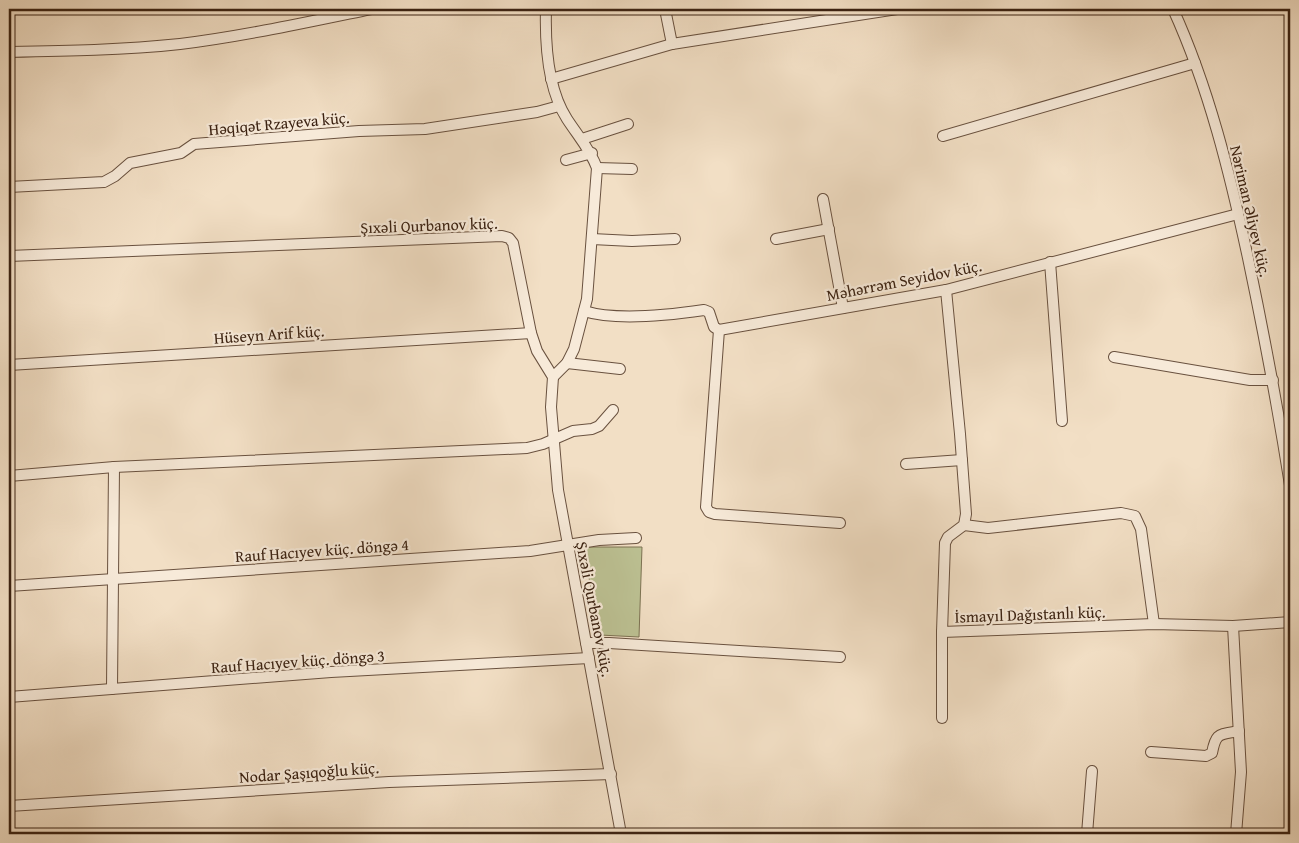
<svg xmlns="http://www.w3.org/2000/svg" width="1299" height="843" font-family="'Gentium Book Plus',serif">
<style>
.green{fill:#bcc193;stroke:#7c7252}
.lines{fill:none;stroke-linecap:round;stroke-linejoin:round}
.street-casing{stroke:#69513f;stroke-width:12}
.street{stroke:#f7ead9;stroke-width:10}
.labels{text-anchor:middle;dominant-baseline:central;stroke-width:4.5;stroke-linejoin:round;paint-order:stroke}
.street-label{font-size:16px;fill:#3b2212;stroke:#f7ead9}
</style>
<rect width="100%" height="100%" fill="#f2dfc5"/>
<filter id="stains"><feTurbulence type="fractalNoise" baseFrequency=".004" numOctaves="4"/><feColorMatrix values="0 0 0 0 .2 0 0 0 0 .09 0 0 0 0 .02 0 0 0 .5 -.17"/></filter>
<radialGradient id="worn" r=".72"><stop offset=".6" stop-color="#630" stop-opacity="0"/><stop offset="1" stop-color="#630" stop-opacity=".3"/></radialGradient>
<!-- green -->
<polygon class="green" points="583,547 642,547 639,637 600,635"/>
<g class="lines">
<defs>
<g id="street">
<path d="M 546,9 C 545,44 547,88 567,119 C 578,136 590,149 597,168 L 587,299 L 574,349 L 567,363 L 553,377"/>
<polyline points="665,9 672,44"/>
<path d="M 1173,9 C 1209,88 1230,174 1248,258 C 1264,334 1278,409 1290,485"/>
<path d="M 9,52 C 66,51 123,50 180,44 C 244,36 308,22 371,9"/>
<polyline points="551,79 672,44 897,9"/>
<polyline points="943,136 1195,63"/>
<polyline points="582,139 628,124"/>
<polyline points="566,160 592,153"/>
<polyline points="597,168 632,169"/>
<polyline points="9,187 104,182 115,176 130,163 181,153 194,144 359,131 425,129 537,112 559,106"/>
<polyline points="823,199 843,308"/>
<polyline points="592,239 632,241 675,239"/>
<polyline points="776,239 829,229"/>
<polyline points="9,256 502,236 509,238 513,243 531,333 537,351 553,377 551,407 558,490 621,834"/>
<polyline points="1050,262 1062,421"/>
<polyline points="946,290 960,434 966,514 964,525 948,537 945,543 942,632 1154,624 1233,626 1290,622"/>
<path d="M 584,311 C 616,321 670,315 704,310 L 709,312 L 714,327 L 719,330 L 946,290 L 1238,214"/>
<polyline points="719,330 706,507 709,512 715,514 840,523"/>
<polyline points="1114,357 1250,380 1273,380"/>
<polyline points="567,363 620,369"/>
<polyline points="9,365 531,333"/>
<polyline points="906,464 962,460"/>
<polyline points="9,476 114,467 527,448 543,444 573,431 592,429 599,426 613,410"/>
<polyline points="964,525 988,528 1121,513 1135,516 1141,529 1154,624"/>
<polyline points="9,586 530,551 599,540 636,538"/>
<polyline points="1233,626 1241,772 1236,834"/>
<polyline points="586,643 609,643 840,657"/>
<polyline points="112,689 114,467"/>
<polyline points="9,697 331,672 589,658"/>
<polyline points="942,718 942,632"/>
<path d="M 1151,752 L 1206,756 L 1212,753 C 1216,732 1219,735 1239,731"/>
<polyline points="9,806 389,782 611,774"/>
<polyline points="1087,834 1092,771"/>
</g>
</defs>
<!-- street casing -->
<use href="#street" class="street-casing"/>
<!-- street -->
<use href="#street" class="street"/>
</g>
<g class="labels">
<!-- street labels -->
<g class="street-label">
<text transform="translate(279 123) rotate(-5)">Həqiqət Rzayeva küç.</text>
<text transform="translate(1251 211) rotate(77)">Nəriman Əliyev küç.</text>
<text transform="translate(429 225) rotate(-2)">Şıxəli Qurbanov küç.</text>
<text transform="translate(904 280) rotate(-11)">Məhərrəm Seyidov küç.</text>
<text transform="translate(269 334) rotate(-4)">Hüseyn Arif küç.</text>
<text transform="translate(322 550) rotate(-4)">Rauf Hacıyev küç. döngə 4</text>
<text transform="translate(595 609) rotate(79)">Şıxəli Qurbanov küç.</text>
<text transform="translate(1030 614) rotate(-2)">İsmayıl Dağıstanlı küç.</text>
<text transform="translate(298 661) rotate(-4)">Rauf Hacıyev küç. döngə 3</text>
<text transform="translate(309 772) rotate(-4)">Nodar Şaşıqoğlu küç.</text>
</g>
</g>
<!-- margin -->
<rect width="1299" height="843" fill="none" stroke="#f2dfc5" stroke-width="30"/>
<rect x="10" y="10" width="1279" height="823" fill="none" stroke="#3b2212" stroke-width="2.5"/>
<rect x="15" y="15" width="1269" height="813" fill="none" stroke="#3b2212"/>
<rect width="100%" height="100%" filter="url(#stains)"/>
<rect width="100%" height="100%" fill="url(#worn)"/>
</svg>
